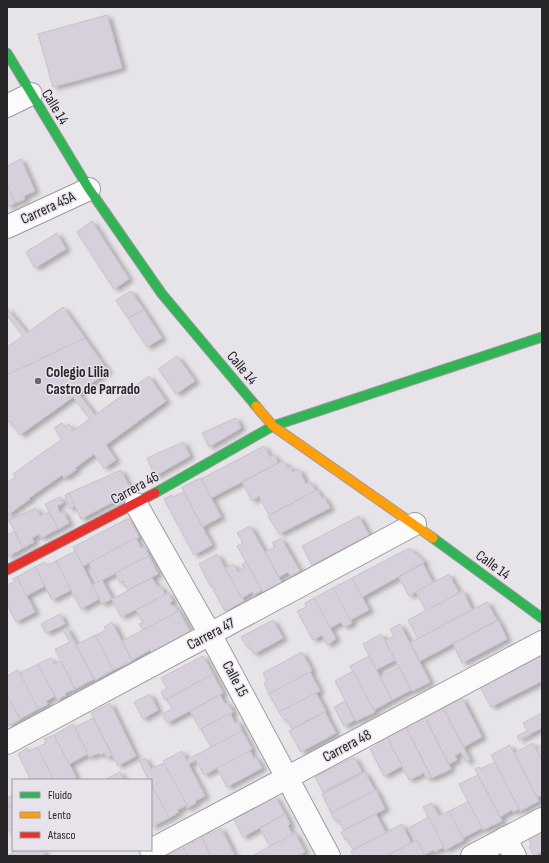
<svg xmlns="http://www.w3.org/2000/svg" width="549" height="863" font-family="'Sofia Sans Condensed',sans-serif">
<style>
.building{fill:#d7cfdc;stroke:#c5c4c7;filter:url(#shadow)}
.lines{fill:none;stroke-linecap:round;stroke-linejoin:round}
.street-casing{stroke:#9d9b9e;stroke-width:24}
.fast-casing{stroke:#9d9b9e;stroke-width:11}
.slow-casing{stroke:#9d9b9e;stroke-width:11}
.jam-casing{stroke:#9d9b9e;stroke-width:11}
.street{stroke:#fbfbfc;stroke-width:22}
.fast{stroke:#30b455;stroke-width:9}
.slow{stroke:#ff9f0a;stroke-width:9}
.jam{stroke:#e5322d;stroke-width:9}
.poi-dot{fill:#6b686c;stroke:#e8e2eb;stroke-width:1.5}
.labels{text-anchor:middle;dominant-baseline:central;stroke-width:3;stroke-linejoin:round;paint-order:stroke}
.street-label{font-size:15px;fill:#282629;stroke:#e8e2eb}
.poi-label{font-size:15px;font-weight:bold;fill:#282629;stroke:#e8e2eb;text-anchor:start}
</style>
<defs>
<filter id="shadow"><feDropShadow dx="4.5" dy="2.5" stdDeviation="2" flood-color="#0004"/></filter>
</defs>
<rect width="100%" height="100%" fill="#e7e4e9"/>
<!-- building -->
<g class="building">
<polygon points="107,15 122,68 53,87 38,34"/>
<polygon points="21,159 35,191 24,196 25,199 15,203 7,185 7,166"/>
<polygon points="7,185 15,203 7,207"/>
<polygon points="92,221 129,279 114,289 77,232"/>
<polygon points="57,233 66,249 35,268 26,252"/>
<polygon points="131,291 144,310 128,318 116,300"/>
<polygon points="63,307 85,338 7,375 7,347 23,336 7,315 7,308 27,333"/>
<polygon points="144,310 162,338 147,347 128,318"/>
<polygon points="85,338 108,371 78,393 95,415 149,376 166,401 106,445 116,460 104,468 94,454 75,468 76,470 64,478 62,475 29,498 30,499 9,514 12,519 7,521 7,483 15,477 13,474 62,439 54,428 62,423 65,427 69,424 73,431 90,419 73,397 20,435 10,421 7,423 7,375"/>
<polygon points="177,356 195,381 176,394 158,369"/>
<polygon points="236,418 241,428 209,447 202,433"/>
<polygon points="183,442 190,456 155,476 147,458"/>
<polygon points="264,446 270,457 274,454 278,463 211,498 201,479"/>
<polygon points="283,461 288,468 290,466 293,472 299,469 306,484 310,482 316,491 269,515 259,496 252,501 242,482"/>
<polygon points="121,470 130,488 122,492 124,496 81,519 69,493"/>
<polygon points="201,478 221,517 202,527 182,487"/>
<polygon points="317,490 322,498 324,497 330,508 279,534 268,516"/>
<polygon points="184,492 212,545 194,555 164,499 172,495 173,497"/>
<polygon points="69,493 75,506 69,509 65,495"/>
<polygon points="60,497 63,503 57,506 60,513 63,511 69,523 58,529 45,504"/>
<polygon points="36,508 40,516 49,512 58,529 41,538 39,534 32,538 34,542 23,548 9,520"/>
<polygon points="359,516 369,535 312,565 302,546"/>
<polygon points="129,518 139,537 83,566 73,547"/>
<polygon points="250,526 282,583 263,592 237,546 243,543 237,533"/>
<polygon points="14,531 23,548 7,557 7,535"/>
<polygon points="136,538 141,548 144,547 149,556 98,582 89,563"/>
<polygon points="281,538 300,571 291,576 288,572 279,577 265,552 275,547 272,543"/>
<polygon points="409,548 425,562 362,597 352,578"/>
<polygon points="75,551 99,599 81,609 56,561"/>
<polygon points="217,554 244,601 225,611 214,591 215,590 213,586 211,587 199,564"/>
<polygon points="149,556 158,574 128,590 123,581 120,583 115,573"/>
<polygon points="56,561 71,590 52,600 35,567 44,562 47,566"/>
<polygon points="246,562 262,590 254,595 252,592 242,598 225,568 233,564 238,572 244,569 242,564"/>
<polygon points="423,564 433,583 409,596 399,577"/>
<polygon points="35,567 45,586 26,596 17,577"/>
<polygon points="449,574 459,593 426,611 416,592"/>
<polygon points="17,577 35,612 16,622 7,604 7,585 15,582 13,579"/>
<polygon points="152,578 156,585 162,588 165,595 121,617 112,599"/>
<polygon points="352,578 369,610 350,620 333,588"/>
<polygon points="102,580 112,599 102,604 92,585"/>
<polygon points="333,588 352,623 344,627 341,622 330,628 314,598"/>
<polygon points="463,591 472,610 418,639 408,620"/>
<polygon points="168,593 173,601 170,603 172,606 175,606 178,612 143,630 139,624 143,623 136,610"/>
<polygon points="314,598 336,639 327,645 322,635 313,640 297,611 306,607 305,603"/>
<polygon points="487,602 497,620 420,661 410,643"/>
<polygon points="179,611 190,631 151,652 150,650 132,660 122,641"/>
<polygon points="60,614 65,624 46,633 41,624"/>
<polygon points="273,620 283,638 254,654 249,646 247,647 241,637"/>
<polygon points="498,620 507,639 462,663 453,644"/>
<polygon points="112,622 132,661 113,670 95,636 106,630 104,627"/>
<polygon points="400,624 430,682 412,691 385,641 394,636 390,629"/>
<polygon points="67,628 94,679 75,689 55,649 70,642 63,630"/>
<polygon points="381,634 395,660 376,670 363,644"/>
<polygon points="95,635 113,670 95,680 76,645"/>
<polygon points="302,652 312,671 269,694 264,683 267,681 263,673"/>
<polygon points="542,654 542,681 491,707 479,685"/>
<polygon points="203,656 213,674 165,700 161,692 167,688 161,678"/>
<polygon points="369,656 392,700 374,710 350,666"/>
<polygon points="51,658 54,664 61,661 75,689 65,693 66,695 57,700 38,664"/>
<polygon points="38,664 55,696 46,701 48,704 38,709 19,674"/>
<polygon points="399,667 411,690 392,700 380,677"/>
<polygon points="18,670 38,709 20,719 7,695 7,676"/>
<polygon points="353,671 375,712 356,721 335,681"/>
<polygon points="310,672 320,691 279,712 269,694"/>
<polygon points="213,674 223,693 167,723 162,714 172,709 167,699"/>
<polygon points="316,693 326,711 292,729 287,719 284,720 279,712"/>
<polygon points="150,694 158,710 143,719 134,702"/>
<polygon points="220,695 225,704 227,702 233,712 200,729 190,711"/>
<polygon points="462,698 482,737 464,747 443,708"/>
<polygon points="10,700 20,720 7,726 7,702"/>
<polygon points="345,701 355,720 344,726 334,707"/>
<polygon points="110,703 136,756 118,766 91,713 107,705"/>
<polygon points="443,708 468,756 470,760 466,762 461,752 455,756 457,760 449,764 444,755 425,717"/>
<polygon points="325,712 336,733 301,752 289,731"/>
<polygon points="230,713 235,723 238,721 242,731 211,747 201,729"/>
<polygon points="542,713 542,728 519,740 517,736 527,731 523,723"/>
<polygon points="425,717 451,769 432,778 406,727"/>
<polygon points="93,718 112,755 107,758 104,753 100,755 99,753 89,757 74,728"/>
<polygon points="73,724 88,754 69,764 54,735"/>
<polygon points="406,727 431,777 427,779 424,773 409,780 387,737"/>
<polygon points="242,731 252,749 250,751 204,775 196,760 188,764 186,760"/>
<polygon points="54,735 76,777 71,780 54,780 37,748 46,743 44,739"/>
<polygon points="387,737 402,766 384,776 370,749 379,744 377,742"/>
<polygon points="533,743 542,760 542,795 537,797 514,753"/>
<polygon points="510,745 539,801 520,811 491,755"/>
<polygon points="542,746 542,760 536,749"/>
<polygon points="27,748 29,752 37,747 54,780 31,780 18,754"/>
<polygon points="182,751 205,796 195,801 196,803 187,808 163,761"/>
<polygon points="250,751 254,758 256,757 262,768 227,787 217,768"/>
<polygon points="354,757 362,772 323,792 315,777"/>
<polygon points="145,758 151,769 164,763 187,805 177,810 179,812 169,818 151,784 151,780 149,780 139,761"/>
<polygon points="495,762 519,809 513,812 512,810 500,817 475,769 479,767 480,769"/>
<polygon points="120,772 124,780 104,780"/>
<polygon points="365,772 375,791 331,813 322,794"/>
<polygon points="478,775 502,821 483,830 459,784"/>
<polygon points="151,784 169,818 151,827"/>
<polygon points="376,790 385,809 344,830 338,820 335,821 331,813"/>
<polygon points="13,795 13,805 7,808 7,798"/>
<polygon points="275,796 285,814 243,837 233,818"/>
<polygon points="468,802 482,828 463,838 449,811"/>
<polygon points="432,803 439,816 449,811 464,840 445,850 423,807"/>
<polygon points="13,805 13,828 7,831 7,808"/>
<polygon points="285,814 290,824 288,826 293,835 270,847 260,828"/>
<polygon points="376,814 386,833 353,849 347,839 345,840 341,832"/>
<polygon points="429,817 444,847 435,852 434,850 424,855 410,827"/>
<polygon points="402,824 411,843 387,856 353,856 351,851"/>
<polygon points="221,828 235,856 211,856 200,835 209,831 210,834"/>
<polygon points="542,831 542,851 534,856 529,847 532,846 528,838"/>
<polygon points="295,833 305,852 297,856 252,856"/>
<polygon points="202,838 211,856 188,856 182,845 191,840 193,843"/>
<polygon points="417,840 425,856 387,856 411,843"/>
<polygon points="183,848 188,856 163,855 174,850 175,852"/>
<polygon points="17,850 43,850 46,856 7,856"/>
</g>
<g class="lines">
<defs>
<g id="street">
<polyline points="7,106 31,94"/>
<polyline points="7,227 89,189"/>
<polyline points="136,504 210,634 329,856"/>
<polyline points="7,743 415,524"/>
<polyline points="505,838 515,856"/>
<polyline points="151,850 542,642"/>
<polyline points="472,856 542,819"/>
</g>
<g id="fast">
<polyline points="7,53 89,189 162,294 256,406"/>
<polyline points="155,493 273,426 542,337"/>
<polyline points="433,538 542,618"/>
</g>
<polyline id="slow" points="256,406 273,426 433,538"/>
<polyline id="jam" points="7,570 155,493"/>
</defs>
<!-- street casing -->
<use href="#street" class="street-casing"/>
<!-- fast casing -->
<use href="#fast" class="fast-casing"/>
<!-- slow casing -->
<use href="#slow" class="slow-casing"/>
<!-- jam casing -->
<use href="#jam" class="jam-casing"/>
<!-- street -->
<use href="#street" class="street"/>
<!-- fast -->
<use href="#fast" class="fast"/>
<!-- slow -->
<use href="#slow" class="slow"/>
<!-- jam -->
<use href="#jam" class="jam"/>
</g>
<!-- markers -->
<circle class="poi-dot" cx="38" cy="381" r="4"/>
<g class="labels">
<!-- street labels -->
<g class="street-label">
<text transform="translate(55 107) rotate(59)">Calle 14</text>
<text transform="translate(48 208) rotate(-25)">Carrera 45A</text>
<text transform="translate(242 368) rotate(50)">Calle 14</text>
<text transform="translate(135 488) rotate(-29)">Carrera 46</text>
<text transform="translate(493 565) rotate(36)">Calle 14</text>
<text transform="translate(211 634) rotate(-28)">Carrera 47</text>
<text transform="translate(235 679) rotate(62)">Calle 15</text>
<text transform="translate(347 746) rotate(-28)">Carrera 48</text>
</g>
<!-- poi labels -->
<g class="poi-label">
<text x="46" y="372">Colegio Lilia<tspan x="46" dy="17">Castro de Parrado</tspan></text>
</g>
</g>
<!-- border -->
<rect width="549" height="863" fill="none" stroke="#282629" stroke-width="16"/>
<!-- legend -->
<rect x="12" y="779" width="140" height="72" fill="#e8e2eb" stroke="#9b979d"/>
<rect x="20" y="792" width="20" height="6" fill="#30b455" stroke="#9b979d"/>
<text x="48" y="799" font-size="12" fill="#282629">Fluido</text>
<rect x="20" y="812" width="20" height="6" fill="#ff9f0a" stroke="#9b979d"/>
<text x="48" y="819" font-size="12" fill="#282629">Lento</text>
<rect x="20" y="832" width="20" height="6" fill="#e5322d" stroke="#9b979d"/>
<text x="48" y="839" font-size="12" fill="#282629">Atasco</text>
</svg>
